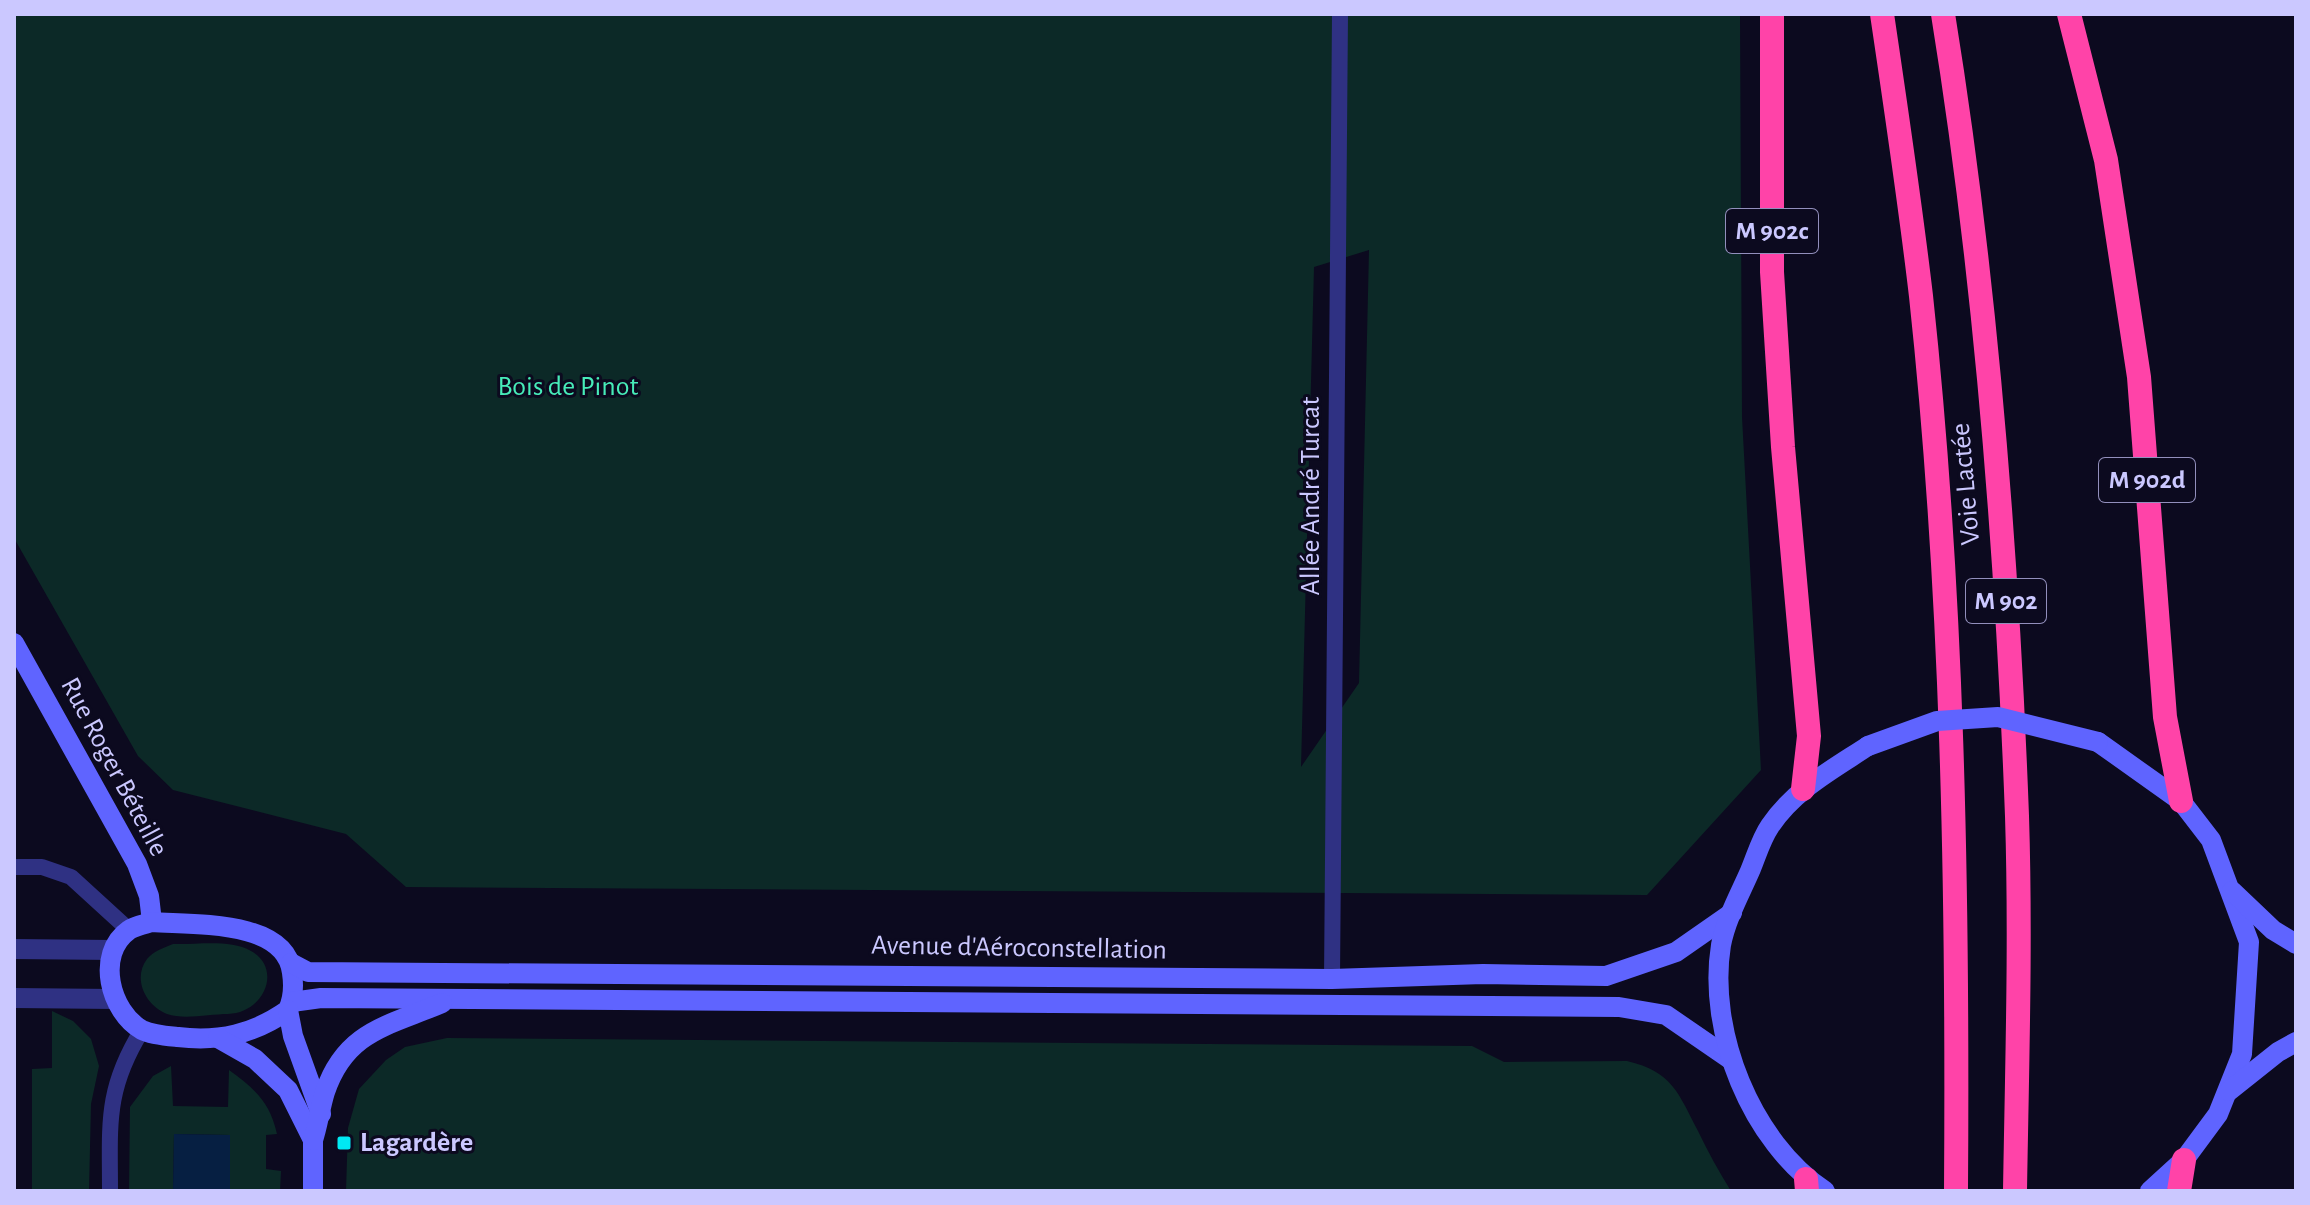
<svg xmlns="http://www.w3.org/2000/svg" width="2310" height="1205" font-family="'Alegreya Sans',sans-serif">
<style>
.green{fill:#0c2927;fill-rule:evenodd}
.water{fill:#061f42}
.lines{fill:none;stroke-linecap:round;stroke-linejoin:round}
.lane{stroke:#2f3183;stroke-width:16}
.street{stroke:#2f3183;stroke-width:20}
.secondary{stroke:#5f64ff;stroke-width:20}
.highway{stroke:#ff43a8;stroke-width:24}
.secondary-bridge{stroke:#5f64ff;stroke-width:20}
.poi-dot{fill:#00e9f3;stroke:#0c0a1f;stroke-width:3}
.labels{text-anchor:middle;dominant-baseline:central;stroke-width:6;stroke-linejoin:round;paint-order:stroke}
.shield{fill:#0c0a1f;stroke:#928fbc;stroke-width:2}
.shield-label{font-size:26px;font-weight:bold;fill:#cbc8ff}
.park-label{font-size:28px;fill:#47ecb9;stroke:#0c0a1f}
.street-label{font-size:28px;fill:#cbc8ff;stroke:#0c0a1f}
.poi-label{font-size:28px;font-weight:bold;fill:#cbc8ff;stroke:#0c0a1f;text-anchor:start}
</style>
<rect width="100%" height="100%" fill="#0c0a1f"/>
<!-- green -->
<g class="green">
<path d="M 14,14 L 1740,14 L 1742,417 L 1761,770 L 1647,895 L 406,887 L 346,834 L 173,790 L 138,756 L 14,538 ZM 1369,250 L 1359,683 L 1301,767 L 1314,267 Z"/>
<path d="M 173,944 C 197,945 230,939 251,951 C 283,969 264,1013 228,1014 C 210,1014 184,1020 167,1014 C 146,1006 132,979 147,959 C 154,951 163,948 173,944 Z"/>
<polygon points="52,1011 73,1021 91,1039 99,1066 91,1104 89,1191 32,1191 32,1069 52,1068"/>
<path d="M 447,1038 L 1472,1046 L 1504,1062 L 1627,1061 C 1673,1072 1678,1093 1698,1131 C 1708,1152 1719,1172 1731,1191 L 346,1191 L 348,1128 L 359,1089 L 386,1060 L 405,1047 Z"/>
<path d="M 171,1066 L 173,1106 L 228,1107 L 229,1070 C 255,1089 270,1102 277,1134 L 266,1135 L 266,1169 L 281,1171 L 280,1191 L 230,1191 L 230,1135 L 174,1134 L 173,1191 L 129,1191 L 130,1107 L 153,1076 Z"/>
</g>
<!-- water -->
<polygon class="water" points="174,1134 230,1135 230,1191 173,1191"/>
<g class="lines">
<!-- lane -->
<g class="lane">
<polyline points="14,867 42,867 71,877 129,930"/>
<polyline points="1332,979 1340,14"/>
<path d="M 110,1191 C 110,1124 105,1090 142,1030"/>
</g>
<!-- street -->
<g class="street">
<polyline points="14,949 113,950"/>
<polyline points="14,998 114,999"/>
</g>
<!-- secondary -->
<g class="secondary">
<polyline points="14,643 137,864 149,896 152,922"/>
<polyline points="2098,742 2181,801 2211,840 2249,942 2242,1054 2218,1114 2184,1160 2150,1191"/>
<polyline points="2232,891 2273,930 2296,944"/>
<path d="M 152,922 C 192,925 286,919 292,973 C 294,986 293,999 288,1010 C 254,1034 219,1042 178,1037 C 167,1036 152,1035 142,1030 C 110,1012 95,954 129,930 C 135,926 145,924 152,922 Z"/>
<polyline points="291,963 308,972 1332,979 1483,974 1606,976 1676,952 1732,913"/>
<polyline points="292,1002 321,998 1619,1007 1666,1015 1730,1059"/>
<polyline points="288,1010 293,1036 321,1114"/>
<polyline points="218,1038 255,1059 288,1090 313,1140 313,1191"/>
<polyline points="2229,1091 2278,1052 2296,1042"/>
<path d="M 313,1140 C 318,1125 320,1108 325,1092 C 346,1030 389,1026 442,1003"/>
<path d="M 1825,1191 C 1751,1142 1707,1031 1721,945 C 1726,919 1740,894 1750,871 C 1756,857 1761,839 1770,826 C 1794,790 1833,769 1868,746"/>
</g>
<!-- highway -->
<g class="highway">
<polyline points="1772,14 1772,272 1783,447 1809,736 1803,789"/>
<path d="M 1882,14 C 1896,108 1910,202 1921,296 C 1953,593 1958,892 1956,1191"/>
<path d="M 1943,14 C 1986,279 2007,548 2017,816 C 2021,941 2017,1066 2015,1191"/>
<polyline points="2069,14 2106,160 2139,377 2165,717 2181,801"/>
<polyline points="1806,1179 1807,1191"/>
<polyline points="2179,1191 2184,1160"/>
</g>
<!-- secondary-bridge -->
<polyline class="secondary-bridge" points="1868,746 1937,721 1998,717 2098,742"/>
</g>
<!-- markers -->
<rect class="poi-dot" x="336" y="1135" width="16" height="16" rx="4"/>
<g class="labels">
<!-- shield labels -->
<g class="shield">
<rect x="1726" y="209" width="92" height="44" rx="6"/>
<rect x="2099" y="458" width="96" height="44" rx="6"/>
<rect x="1966" y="579" width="80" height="44" rx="6"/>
</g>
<g class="shield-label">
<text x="1772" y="231">M 902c</text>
<text x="2147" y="480">M 902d</text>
<text x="2006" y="601">M 902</text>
</g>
<!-- park labels -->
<g class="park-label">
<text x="568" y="387">Bois de Pinot</text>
</g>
<!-- street labels -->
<g class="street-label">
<text transform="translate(1966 484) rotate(-95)">Voie Lactée</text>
<text transform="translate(1311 496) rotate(-90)">Allée André Turcat</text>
<text transform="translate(114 767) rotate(62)">Rue Roger Béteille</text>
<text transform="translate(1019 948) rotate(1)">Avenue d'Aéroconstellation</text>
</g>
<!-- poi labels -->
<g class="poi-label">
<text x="360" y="1143">Lagardère</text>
</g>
</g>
<!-- border -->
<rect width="2310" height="1205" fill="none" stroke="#cbc8ff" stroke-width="32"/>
</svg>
